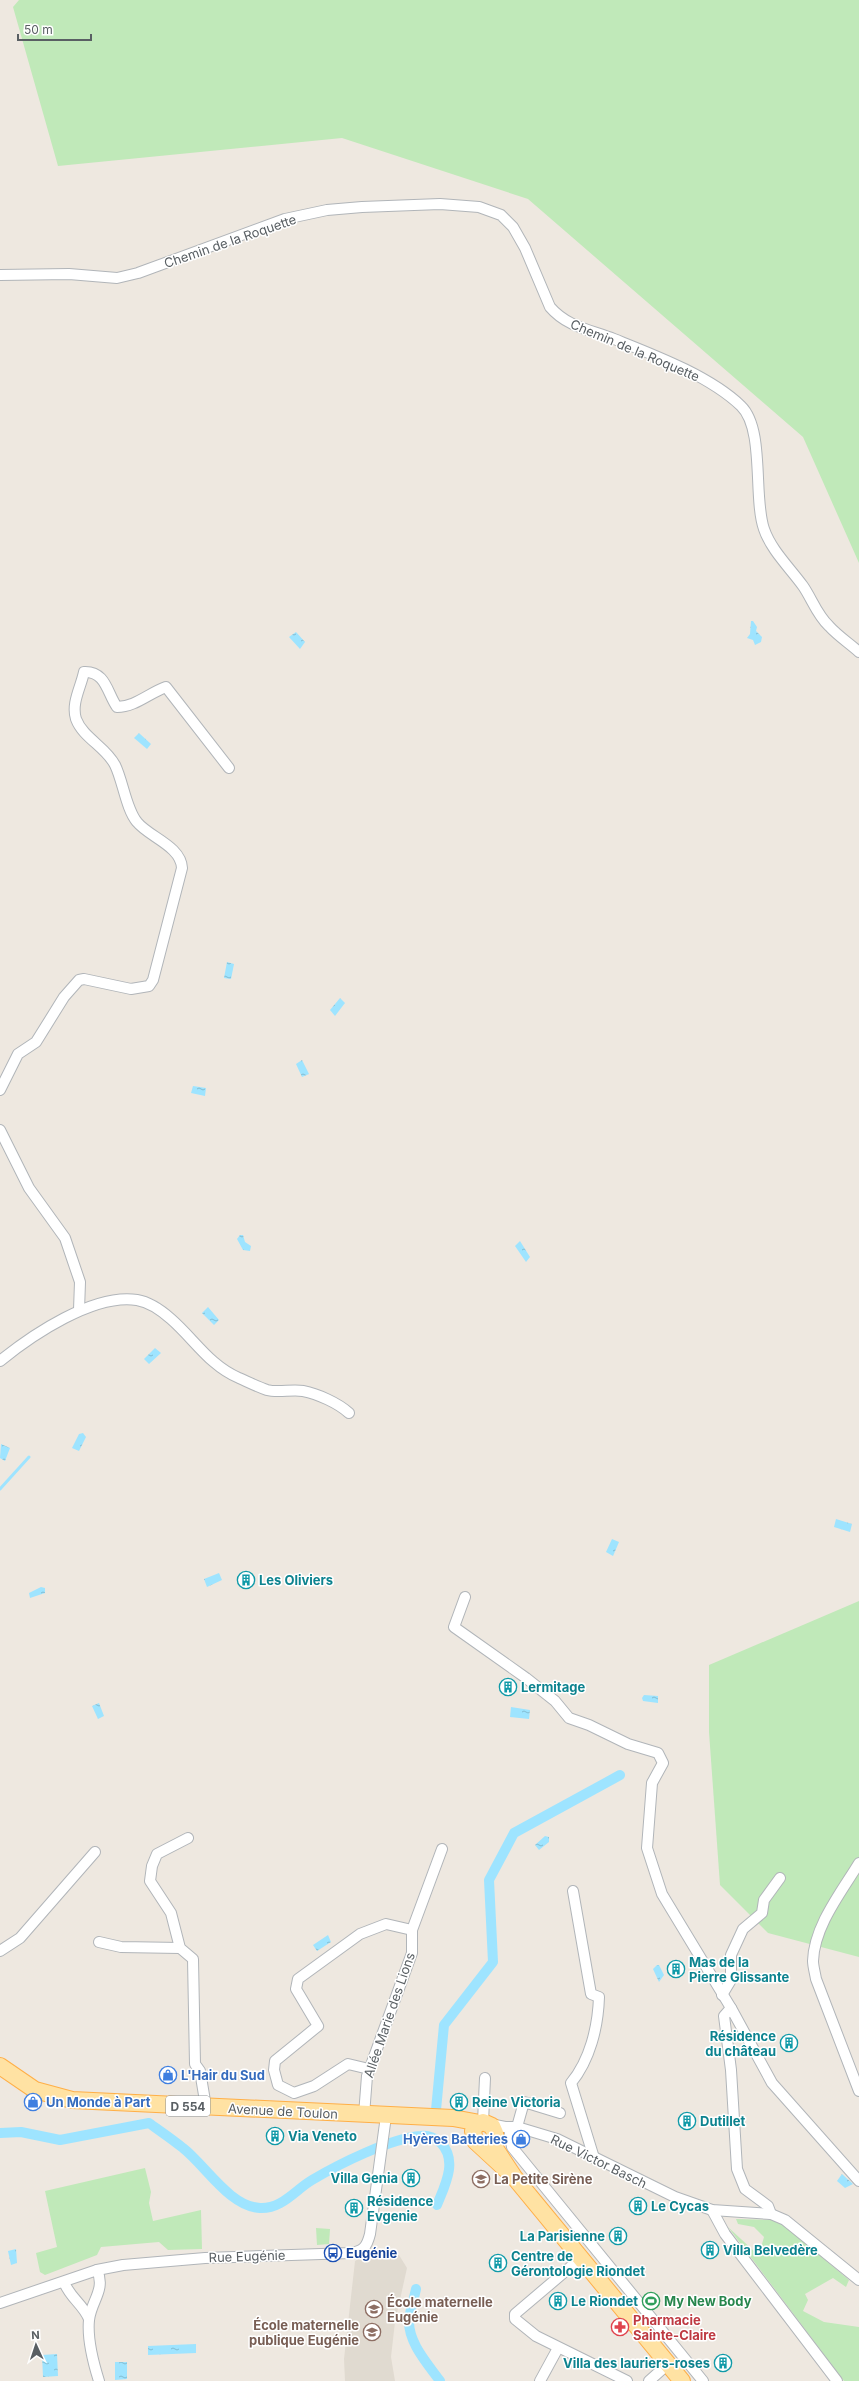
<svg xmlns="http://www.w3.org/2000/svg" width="859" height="2381" font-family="Inter,sans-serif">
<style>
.education{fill:#e0dad0}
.green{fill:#c0e9b9}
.water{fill:url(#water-ripples)}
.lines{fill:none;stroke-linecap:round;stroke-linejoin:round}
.stream{stroke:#9ee4ff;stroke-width:3}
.canal{stroke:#9ee4ff;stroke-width:10}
.street-casing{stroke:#b1b5b9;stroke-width:12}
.primary-casing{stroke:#ffaf47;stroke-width:18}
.street{stroke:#fff;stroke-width:10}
.primary{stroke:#ffe2a3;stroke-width:16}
.labels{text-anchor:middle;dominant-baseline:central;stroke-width:3;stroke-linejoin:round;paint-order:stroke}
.shield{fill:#fff;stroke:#8b8f92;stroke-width:1}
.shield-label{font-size:12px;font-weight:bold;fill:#595f63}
.street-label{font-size:13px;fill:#595f63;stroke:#fff}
.culture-label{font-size:13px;font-weight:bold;fill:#0d838f;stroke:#fff;text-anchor:start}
.shop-label{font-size:13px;font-weight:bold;fill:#366cbe;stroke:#fff;text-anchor:start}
.education-label{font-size:13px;font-weight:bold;fill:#785e54;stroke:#fff;text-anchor:start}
.transit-label{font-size:13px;font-weight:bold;fill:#164399;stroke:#fff;text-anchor:start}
.leisure-label{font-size:13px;font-weight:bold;fill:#27864d;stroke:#fff;text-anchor:start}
.health-label{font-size:13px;font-weight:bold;fill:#be3a42;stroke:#fff;text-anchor:start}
</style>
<defs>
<pattern id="water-ripples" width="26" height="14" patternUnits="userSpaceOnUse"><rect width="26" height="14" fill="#9ee4ff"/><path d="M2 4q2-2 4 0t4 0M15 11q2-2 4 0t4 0" fill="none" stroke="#84bcd2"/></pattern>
</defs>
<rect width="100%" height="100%" fill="#eee8e0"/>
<!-- education -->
<polygon class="education" points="399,2255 407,2268 395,2322 391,2357 395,2381 345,2381 344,2359 355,2261 364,2256"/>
<!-- green -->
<g class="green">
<polygon points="19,0 859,0 859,563 803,437 528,199 342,138 58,166 13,7"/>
<polygon points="859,1601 859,1957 768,1933 720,1885 709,1732 709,1665"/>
<polygon points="145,2168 151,2192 149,2203 153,2221 201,2210 202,2249 168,2250 159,2242 101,2247 97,2255 45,2275 40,2272 36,2253 57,2247 45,2191"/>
<polygon points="736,2219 772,2220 781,2223 849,2280 846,2287 833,2278 805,2294 808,2300 803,2311 824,2322 859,2327 859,2381 844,2381 728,2227 755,2252 760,2251 764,2237 754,2227 738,2224"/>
<polygon points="316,2228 330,2229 329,2244 317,2245"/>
</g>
<!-- water -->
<g class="water">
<polygon points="751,621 753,621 757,627 756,631 762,637 761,642 755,645 753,640 747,638 750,634"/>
<polygon points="296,632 305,642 300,649 289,637"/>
<polygon points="139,733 151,744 147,749 134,738"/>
<polygon points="227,962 234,964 231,979 224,978"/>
<polygon points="340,998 345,1003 335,1016 330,1010"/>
<polygon points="302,1060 309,1074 302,1077 296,1064"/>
<polygon points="193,1086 206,1088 205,1096 191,1093"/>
<polygon points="240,1235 243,1235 245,1242 251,1246 250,1251 243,1250 237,1239"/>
<polygon points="520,1241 530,1257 526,1262 515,1246"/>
<polygon points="208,1307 219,1320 214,1325 202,1313"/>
<polygon points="155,1348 161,1353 149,1364 144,1359"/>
<polygon points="83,1433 86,1437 79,1451 72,1448 79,1434"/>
<polygon points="1,1444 10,1448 5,1461 0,1458"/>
<polygon points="836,1519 852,1524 850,1532 834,1527"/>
<polygon points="612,1539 619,1542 613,1556 606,1552"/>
<polygon points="219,1573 222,1580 207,1587 204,1579"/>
<polygon points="41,1587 45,1588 45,1593 30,1598 29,1593"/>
<polygon points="644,1695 658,1696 658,1703 643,1701 642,1698"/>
<polygon points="99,1703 104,1716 98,1719 92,1706"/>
<polygon points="511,1707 530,1710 529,1719 510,1717"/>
<polygon points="545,1836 549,1837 549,1842 539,1850 535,1845"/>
<polygon points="328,1935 331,1942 317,1951 313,1945"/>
<polygon points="657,1965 659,1965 664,1975 659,1982 653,1969"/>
<polygon points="842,2174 853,2184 845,2188 837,2181"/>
<polygon points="16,2249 17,2263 11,2265 8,2251"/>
<polygon points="196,2344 196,2353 148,2355 148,2346"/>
<polygon points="57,2354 58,2376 43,2377 42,2355"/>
<polygon points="115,2362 127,2362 127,2379 115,2380"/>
</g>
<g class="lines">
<!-- stream -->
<polyline class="stream" points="0,1489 29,1457"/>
<!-- canal -->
<g class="canal">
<polyline points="436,2110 444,2025 493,1962 489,1880 514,1833 620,1775"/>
<path d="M 0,2133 L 21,2132 L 60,2140 L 149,2123 C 160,2131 172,2139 183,2148 C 205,2165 230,2207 260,2208 C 282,2209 295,2190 312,2180 C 339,2164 391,2138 421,2136 C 428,2135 436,2139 441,2143 C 458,2161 445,2185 437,2205"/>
<path d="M 416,2289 C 414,2299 410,2310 409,2320 C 408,2343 428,2364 440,2381"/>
</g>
<defs>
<g id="street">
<path d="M 0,275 L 69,274 L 117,278 L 138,273 L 285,219 L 327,210 L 362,207 L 440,204 L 479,207 L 501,215 L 513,227 L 525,248 L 550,307 C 567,327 591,330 614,339 C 654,355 710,376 741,406 C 765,429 753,498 764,529 C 771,550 790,568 803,586 C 812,599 817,615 829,626 C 838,636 849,643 859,652"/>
<path d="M 0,1090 L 18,1054 L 36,1042 L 64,997 L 79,980 L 84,979 L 131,989 L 149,986 L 153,980 L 182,868 C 181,846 149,837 137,822 C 126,809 123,781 115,765 C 106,747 83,738 76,719 C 71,703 81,687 84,672 C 106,671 107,693 117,707 C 135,707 149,693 166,687 L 229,768"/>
<polyline points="0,1130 29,1188 65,1238 80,1282 79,1310"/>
<path d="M 0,1361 C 32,1335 94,1293 137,1300 C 149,1302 162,1311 171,1319 C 194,1339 210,1366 239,1378 C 248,1382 258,1387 267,1390 C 278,1393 292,1389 303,1391 C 318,1394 338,1403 349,1413"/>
<polyline points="465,1597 454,1627 526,1678 555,1701 569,1718 589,1725 628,1744 658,1753 663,1763 652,1783 647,1848 662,1894 731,2008 724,2016 731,2070 737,2169 745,2189 768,2206 771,2214"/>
<polyline points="188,1838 157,1854 152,1866 150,1881 171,1913 180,1948 193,1959 195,2064 200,2071 206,2107"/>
<path d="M 859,1863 C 842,1891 814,1926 813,1961 C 813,1966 815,1973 816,1979 L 859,2091"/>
<path d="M 573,1891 L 591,1994 L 599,1997 C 598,2027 590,2060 571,2083 L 594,2158"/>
<polyline points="99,1942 121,1947 180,1948"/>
<polyline points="0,1951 20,1938 95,1852"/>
<polyline points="722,1995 731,1980 731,1955 743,1929 762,1913 764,1900 780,1878"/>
<polyline points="731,2008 772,2083 859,2181"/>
<polyline points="369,2069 348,2064 314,2086 294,2093 278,2085 274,2070 275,2061 318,2026 296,1989 298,1979 360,1934 386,1924 412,1930"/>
<polyline points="364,2115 367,2076 412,1953 412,1930 442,1849"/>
<polyline points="483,2122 485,2078"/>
<polyline points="490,2124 505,2127 517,2127 557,2139 675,2197 712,2210 771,2214 785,2220 859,2280"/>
<polyline points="509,2127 512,2147 703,2381"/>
<polyline points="517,2127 524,2102 560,2113"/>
<polyline points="712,2210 725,2234 837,2381"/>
<polyline points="581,2258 515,2314 515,2319 536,2336 627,2381"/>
<path d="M 97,2270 C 106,2290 91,2301 89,2320 C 87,2340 93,2362 99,2381"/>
<path d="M 64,2282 C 70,2298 83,2304 89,2319"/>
<path d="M 0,2303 L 97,2270 L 123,2265 L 205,2258 L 351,2253 C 364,2251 367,2246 370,2234 L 386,2116"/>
<polyline points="540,2381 558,2348"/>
<polyline points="649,2381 668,2364"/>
</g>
<g id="primary">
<polyline points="0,2066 35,2090 72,2100 453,2118 480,2123"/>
<polyline points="514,2177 475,2141 473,2131 476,2125 483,2122 492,2126 495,2133 495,2148 514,2177 682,2381"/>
</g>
</defs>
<!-- street casing -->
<use href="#street" class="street-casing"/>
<!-- primary casing -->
<use href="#primary" class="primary-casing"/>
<!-- street -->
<use href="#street" class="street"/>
<!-- primary -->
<use href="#primary" class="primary"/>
</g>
<!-- icons -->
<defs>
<symbol id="building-ring" viewBox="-11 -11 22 22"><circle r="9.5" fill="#fff" stroke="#0f9aa8" stroke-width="1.5"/><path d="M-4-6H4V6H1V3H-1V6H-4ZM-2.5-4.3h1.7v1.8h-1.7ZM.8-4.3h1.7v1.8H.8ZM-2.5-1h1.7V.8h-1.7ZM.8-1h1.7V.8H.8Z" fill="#0f9aa8"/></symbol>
<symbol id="shop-ring" viewBox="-11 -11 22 22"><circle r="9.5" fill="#fff" stroke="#3f7fe0" stroke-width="1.5"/><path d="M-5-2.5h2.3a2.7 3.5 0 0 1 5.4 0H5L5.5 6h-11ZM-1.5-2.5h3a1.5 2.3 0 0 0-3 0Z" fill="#3f7fe0"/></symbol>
<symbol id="school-ring" viewBox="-11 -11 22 22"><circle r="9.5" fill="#fff" stroke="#8d6e63" stroke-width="1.5"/><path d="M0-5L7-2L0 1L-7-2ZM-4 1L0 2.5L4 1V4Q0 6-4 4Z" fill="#8d6e63"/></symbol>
<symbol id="bus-ring" viewBox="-11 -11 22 22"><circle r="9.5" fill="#fff" stroke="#1a4fb4" stroke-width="1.5"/><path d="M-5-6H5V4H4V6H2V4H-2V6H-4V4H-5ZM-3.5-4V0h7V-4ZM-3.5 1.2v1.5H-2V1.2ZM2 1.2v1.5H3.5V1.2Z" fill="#1a4fb4"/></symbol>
<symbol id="stadium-ring" viewBox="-11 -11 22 22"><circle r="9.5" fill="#fff" stroke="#2e9e5b" stroke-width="1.5"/><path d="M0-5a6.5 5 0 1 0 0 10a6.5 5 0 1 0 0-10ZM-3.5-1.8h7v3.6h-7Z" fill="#2e9e5b"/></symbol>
<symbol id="pharmacy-ring" viewBox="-11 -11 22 22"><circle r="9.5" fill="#fff" stroke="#e0444e" stroke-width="1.5"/><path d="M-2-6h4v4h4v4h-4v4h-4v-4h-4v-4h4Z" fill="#e0444e"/></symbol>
</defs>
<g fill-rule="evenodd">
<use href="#building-ring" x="236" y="1570" width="20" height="20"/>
<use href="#building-ring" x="498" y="1677" width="20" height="20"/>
<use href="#building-ring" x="666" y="1959" width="20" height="20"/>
<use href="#building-ring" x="779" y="2033" width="20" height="20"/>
<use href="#shop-ring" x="158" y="2065" width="20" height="20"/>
<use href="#shop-ring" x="23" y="2092" width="20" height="20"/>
<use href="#building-ring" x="449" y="2092" width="20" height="20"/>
<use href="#building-ring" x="677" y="2111" width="20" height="20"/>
<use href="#building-ring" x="265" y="2126" width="20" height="20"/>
<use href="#shop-ring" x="511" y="2129" width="20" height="20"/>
<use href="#building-ring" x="401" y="2168" width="20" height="20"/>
<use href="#school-ring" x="471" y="2169" width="20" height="20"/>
<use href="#building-ring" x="628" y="2196" width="20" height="20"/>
<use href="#building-ring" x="344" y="2198" width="20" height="20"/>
<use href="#building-ring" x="608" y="2226" width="20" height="20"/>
<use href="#building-ring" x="700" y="2240" width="20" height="20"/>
<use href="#bus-ring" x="323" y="2243" width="20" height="20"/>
<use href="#building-ring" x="488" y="2253" width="20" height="20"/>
<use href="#building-ring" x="548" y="2291" width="20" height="20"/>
<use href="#stadium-ring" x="641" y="2291" width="20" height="20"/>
<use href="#school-ring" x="364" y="2299" width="20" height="20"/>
<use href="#pharmacy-ring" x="610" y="2317" width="20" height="20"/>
<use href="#school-ring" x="362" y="2322" width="20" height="20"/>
<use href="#building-ring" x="713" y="2353" width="20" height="20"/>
</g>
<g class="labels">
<!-- shield labels -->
<rect class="shield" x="166" y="2096" width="44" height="20" rx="3"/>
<g class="shield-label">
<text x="188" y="2106">D 554</text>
</g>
<!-- street labels -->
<g class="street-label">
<text transform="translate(230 241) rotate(-19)">Chemin de la Roquette</text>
<text transform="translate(635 350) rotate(23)">Chemin de la Roquette</text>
<text transform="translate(389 2015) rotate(-71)">Allée Marie des Lions</text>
<text transform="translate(283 2111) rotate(3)">Avenue de Toulon</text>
<text transform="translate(599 2161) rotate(26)">Rue Victor Basch</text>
<text transform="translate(247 2256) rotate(-2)">Rue Eugénie</text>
</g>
<!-- culture labels -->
<g class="culture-label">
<text x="259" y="1580">Les Oliviers</text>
<text x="521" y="1687">Lermitage</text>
<text x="689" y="1962">Mas de la<tspan x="689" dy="15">Pierre Glissante</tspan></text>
<text x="776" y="2036" text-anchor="end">Résidence<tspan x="776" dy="15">du château</tspan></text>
<text x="472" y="2102">Reine Victoria</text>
<text x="700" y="2121">Dutillet</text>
<text x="288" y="2136">Via Veneto</text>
<text x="398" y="2178" text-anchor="end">Villa Genia</text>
<text x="367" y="2201">Résidence<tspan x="367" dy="15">Evgenie</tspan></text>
<text x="651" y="2206">Le Cycas</text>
<text x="605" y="2236" text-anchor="end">La Parisienne</text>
<text x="723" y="2250">Villa Belvedère</text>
<text x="511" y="2256">Centre de<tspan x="511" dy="15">Gérontologie Riondet</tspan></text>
<text x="571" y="2301">Le Riondet</text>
<text x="710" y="2363" text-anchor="end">Villa des lauriers-roses</text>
</g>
<!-- shop labels -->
<g class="shop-label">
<text x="181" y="2075">L'Hair du Sud</text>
<text x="46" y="2102">Un Monde à Part</text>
<text x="508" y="2139" text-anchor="end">Hyères Batteries</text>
</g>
<!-- education labels -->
<g class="education-label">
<text x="494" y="2179">La Petite Sirène</text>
<text x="387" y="2302">École maternelle<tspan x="387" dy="15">Eugénie</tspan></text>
<text x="359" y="2325" text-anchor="end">École maternelle<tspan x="359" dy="15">publique Eugénie</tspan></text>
</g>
<!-- transit labels -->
<g class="transit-label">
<text x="346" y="2253">Eugénie</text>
</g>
<!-- leisure labels -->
<g class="leisure-label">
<text x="664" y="2301">My New Body</text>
</g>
<!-- health labels -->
<g class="health-label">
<text x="633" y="2320">Pharmacie<tspan x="633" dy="15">Sainte-Claire</tspan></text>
</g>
</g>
<!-- north arrow -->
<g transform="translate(36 2345) rotate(357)" stroke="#ffffff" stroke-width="3" paint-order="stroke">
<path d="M0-3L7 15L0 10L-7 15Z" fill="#595f63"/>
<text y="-6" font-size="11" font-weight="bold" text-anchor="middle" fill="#595f63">N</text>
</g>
<!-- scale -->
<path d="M18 34v6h73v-6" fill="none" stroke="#595f63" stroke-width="2"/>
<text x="24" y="34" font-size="12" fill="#595f63" stroke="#ffffff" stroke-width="3" paint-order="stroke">50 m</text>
</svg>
